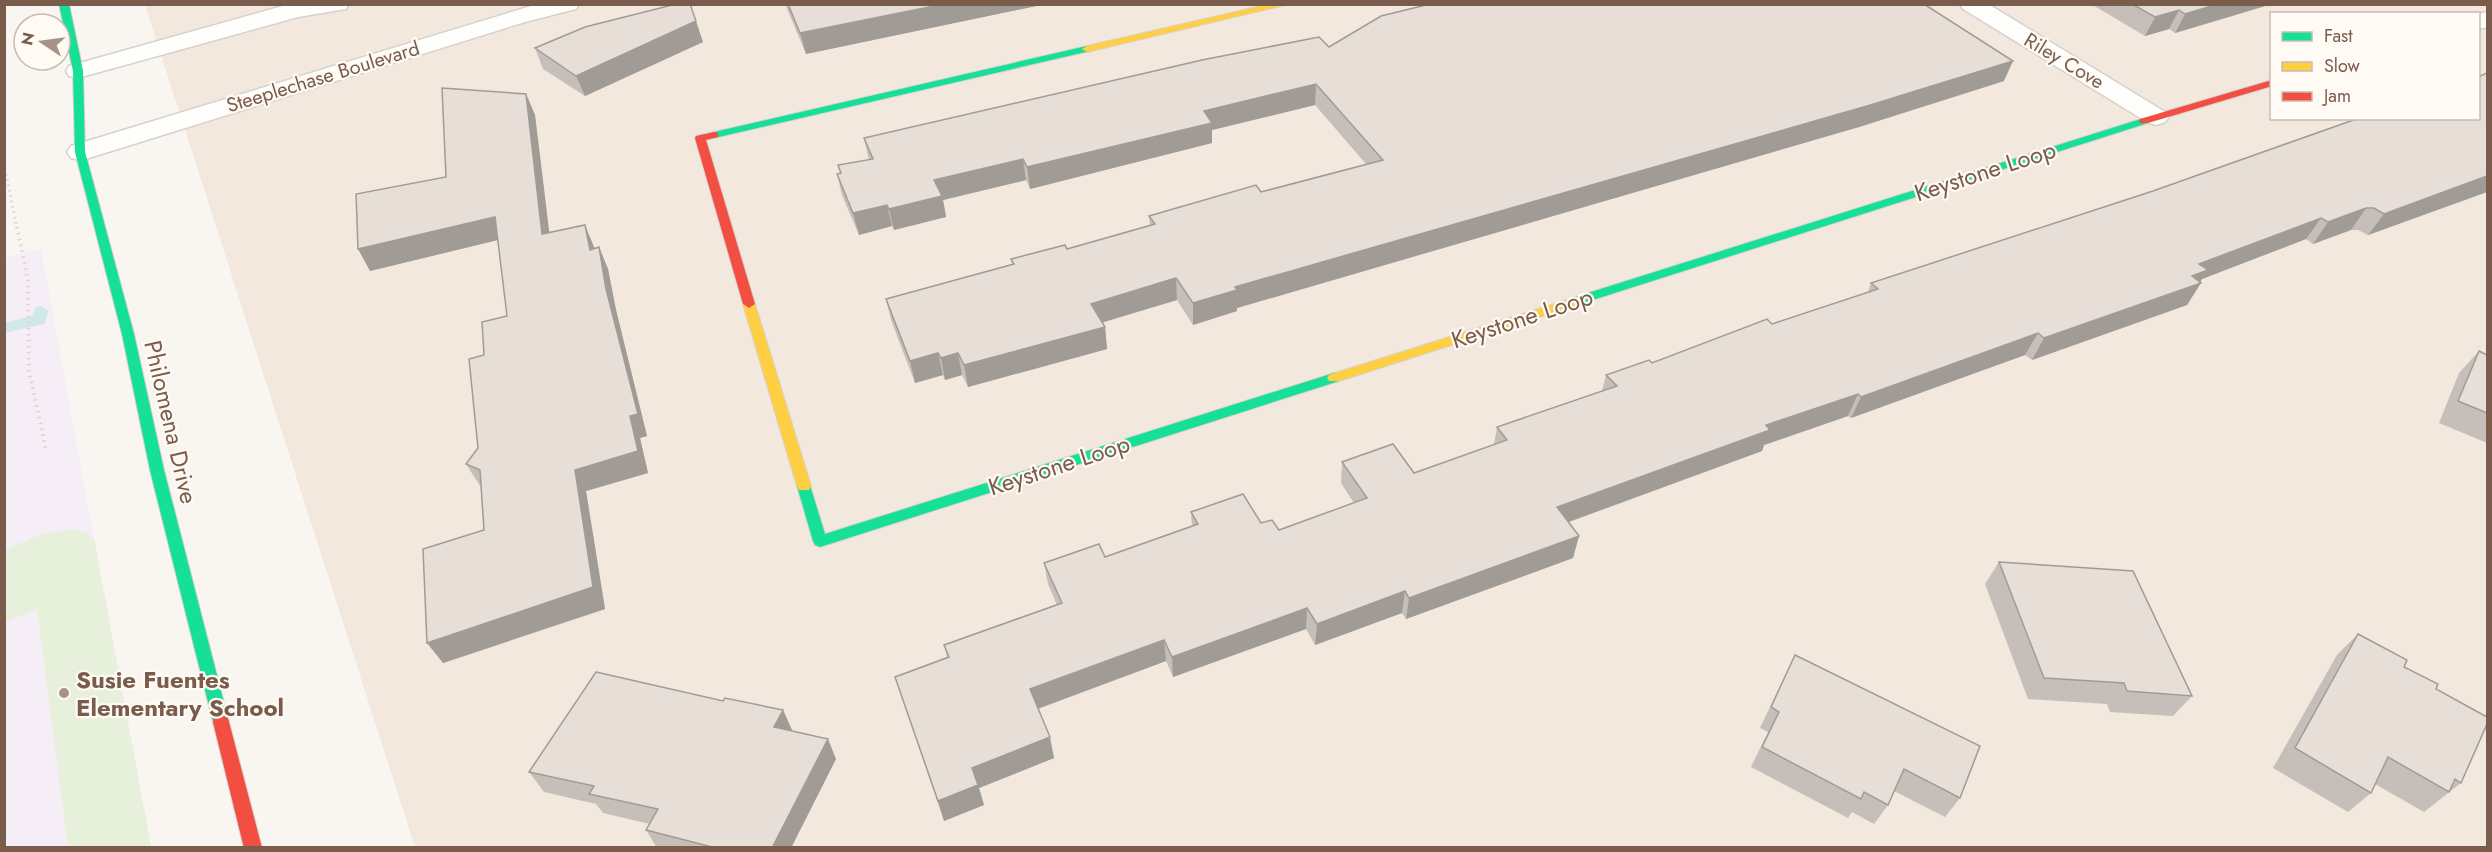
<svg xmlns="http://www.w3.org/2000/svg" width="2492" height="852" font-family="Jost,sans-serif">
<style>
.residential{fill:#f2e8de;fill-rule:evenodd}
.education{fill:#f6eef6}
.green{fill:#e7f0db}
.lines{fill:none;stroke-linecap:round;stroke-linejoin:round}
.stream{fill:#d0e8ea;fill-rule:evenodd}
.street-casing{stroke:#d7d1cb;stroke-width:3}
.fast-casing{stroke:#d9d2cb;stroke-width:2}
.slow-casing{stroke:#d9d2cb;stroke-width:2}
.jam-casing{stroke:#d9d2cb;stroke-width:2}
.path-far1{stroke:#dcd5d0;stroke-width:3;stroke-dasharray:1.5 4;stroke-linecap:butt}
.path{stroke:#dcd5d0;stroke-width:4;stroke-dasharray:1.5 4.5;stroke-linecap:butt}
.street{fill:#fefefd;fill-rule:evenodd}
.fast{fill:#16e098;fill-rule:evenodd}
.slow{fill:#ffcf43;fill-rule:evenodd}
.jam{fill:#f24e42;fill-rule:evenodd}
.wall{fill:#c6bfb9}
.shaded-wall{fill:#a19b96}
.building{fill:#e6ded7;stroke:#a19b96;stroke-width:1.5}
.poi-dot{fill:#a69286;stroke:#fffaf3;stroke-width:2}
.labels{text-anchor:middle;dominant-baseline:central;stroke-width:4.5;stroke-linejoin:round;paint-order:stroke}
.far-street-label{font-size:20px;fill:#7a5c4d;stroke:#fffaf3}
.street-label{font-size:24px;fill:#7a5c4d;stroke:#fffaf3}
.poi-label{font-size:24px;font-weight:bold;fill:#7a5c4d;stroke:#fffaf3;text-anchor:start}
</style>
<rect width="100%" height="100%" fill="#f9f5f0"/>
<!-- residential -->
<path class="residential" d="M 145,5 L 2487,5 L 2487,847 L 415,847 ZM 2272,14 L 2478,14 L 2478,118 L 2272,118 Z"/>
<!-- education -->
<polygon class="education" points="41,248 76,440 151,847 5,848 5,258"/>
<!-- green -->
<polygon class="green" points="74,529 86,533 94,539 151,847 68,847 37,609 5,622 5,550 42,534"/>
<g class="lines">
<!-- stream -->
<polygon class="stream" points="41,306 49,311 44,324 4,333 4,323 32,316 36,307"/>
<defs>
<g id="street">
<polygon points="290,4 349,4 346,9 298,17 78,78 69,76 66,71 69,66"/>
<polygon points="538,4 579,4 576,9 525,22 89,158 80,160 71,158 67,152 71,146"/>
<polygon points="1960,4 1988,4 2165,112 2169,117 2165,122 2156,125 2147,122 1963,9"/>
<polygon points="2488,12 2488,27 2478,29 2478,14"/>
</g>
<g id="fast">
<polygon points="59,4 69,4 83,71 85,152 134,334 164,470 229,722 227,727 221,729 215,727 213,722 150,470 122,334 75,152 73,71"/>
<polygon points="1087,46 1092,49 1090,51 714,138 709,135 714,132"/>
<polygon points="2144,118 2148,119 2148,123 1580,304 1576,305 1570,301 1572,298"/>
<polygon points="1334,373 1341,378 1339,381 820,547 815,545 813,541 797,486 799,482 809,482 825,534"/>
</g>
<g id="slow">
<polygon points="1270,4 1289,4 1087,52 1082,49 1087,46"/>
<polygon points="1576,297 1580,298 1582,301 1580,304 1339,381 1329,381 1327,378 1329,375"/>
<polygon points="749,300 755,304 811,486 809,490 799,490 797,486 743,304"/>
</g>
<g id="jam">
<polygon points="2272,80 2272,86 2148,123 2140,123 2139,121 2140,119"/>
<polygon points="714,132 718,133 718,137 706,140 755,304 749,308 743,304 695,138 696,136"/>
<polygon points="221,715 227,717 229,722 262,848 244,848 213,722 215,717"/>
</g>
</defs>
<!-- street casing -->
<use href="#street" class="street-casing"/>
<!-- fast casing -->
<use href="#fast" class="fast-casing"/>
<!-- slow casing -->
<use href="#slow" class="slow-casing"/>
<!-- jam casing -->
<use href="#jam" class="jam-casing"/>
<!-- path-far1 -->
<polyline class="path-far1" points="4,163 17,228"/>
<!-- path -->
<polyline class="path" points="17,227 28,281 29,370 46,450"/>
<!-- street -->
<use href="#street" class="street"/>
<!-- fast -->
<use href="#fast" class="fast"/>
<!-- slow -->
<use href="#slow" class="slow"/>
<!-- jam -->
<use href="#jam" class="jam"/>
</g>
<!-- wall -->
<g class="wall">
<polygon points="785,4 1046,4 806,54"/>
<polygon points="2091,4 2272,4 2175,33 2169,29 2145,36"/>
<polygon points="703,42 585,96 543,69 535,48"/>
<polygon points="1329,47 2004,81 1859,127 1237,308 1237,311 1193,325 1177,300 1102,323 1105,327 1107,349 968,387 962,375 945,380 943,375 915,383 891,320 886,299 1012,264 1011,259 1067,249 1150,225 1149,216 1261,192 1366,164 1315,105 1212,130 1212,143 1030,189 1026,180 943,200 946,217 894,230 892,226 859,235 842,195 837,174 840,173 838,165 869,160 864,138"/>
<polygon points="526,94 535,115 549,232 594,247 595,248 599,247 608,269 616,310 647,436 640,438 648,473 586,491 605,609 443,663 484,530 481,486 480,486 466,464 478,448 484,355 507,316 498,240 370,271"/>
<polygon points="2153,191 2487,192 2368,235 2358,230 2351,230 2313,244 2306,239 2202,279 2187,305 2032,360 2025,355 1851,418 1848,416 1764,445 1762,451 1569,522 1579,536 1573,558 1406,619 1402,613 1315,645 1306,629 1173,677 1166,661 1038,709 1054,758 979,788 984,805 944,821 895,677 947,657 944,645 1057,605 1048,584 1044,563 1105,557 1192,527 1191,512 1261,523 1279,530 1354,503 1341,483 1342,462 1414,473 1494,445 1497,427 1602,391 1606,375 1652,363 1868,292 1871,283"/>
<polygon points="2479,351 2487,355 2487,443 2439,423 2459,373"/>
<polygon points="1999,562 2192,696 2173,716 2110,712 2107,704 2028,699 1985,584"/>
<polygon points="2358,634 2436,689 2461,783 2424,812 2375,784 2371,793 2348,812 2273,768 2337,655"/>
<polygon points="1795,655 1960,798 1945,817 1894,791 1888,805 1874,824 1852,812 1848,818 1751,767 1768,732 1760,728"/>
<polygon points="723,701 783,710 792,731 836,759 791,848 657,848 646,830 650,824 603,813 596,804 544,792 529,772"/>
</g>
<!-- shaded-wall -->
<g class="shaded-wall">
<polygon points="944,4 1046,4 806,54 800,33"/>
<polygon points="2218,4 2272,4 2175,33 2185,14"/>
<polygon points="2179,10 2169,29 2145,36 2155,17"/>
<polygon points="696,21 703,42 585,96 576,76"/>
<polygon points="2013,61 2004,81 1859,127 1237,308 1237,311 1193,325 1193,303 1235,287"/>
<polygon points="1316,84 1315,105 1212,130 1212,143 1030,189 1027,167 1204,111"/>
<polygon points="526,94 535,115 552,255 542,234"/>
<polygon points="1023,159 1026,180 943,200 946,217 894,230 889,209 934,180"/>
<polygon points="2487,176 2487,192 2368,235 2384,214"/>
<polygon points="887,205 892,226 859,235 853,213"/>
<polygon points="2366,208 2351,230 2313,244 2328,222"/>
<polygon points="495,217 506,238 370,271 358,249"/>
<polygon points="2321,218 2306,239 2202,279 2199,284 2201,283 2187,305 2032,360 2044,338 2199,264"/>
<polygon points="585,225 594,247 599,271 590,250"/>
<polygon points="599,247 608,269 616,310 647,436 640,438 648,473 586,491 605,609 443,663 427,643 575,470 630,416"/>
<polygon points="1176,278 1177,300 1093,325 1091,304"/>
<polygon points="1105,327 1107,349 968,387 964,365"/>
<polygon points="2038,333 2025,355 1851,418 1861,397"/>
<polygon points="938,353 943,375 915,383 910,361"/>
<polygon points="958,353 962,375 945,380 941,358"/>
<polygon points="1858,394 1848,416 1764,445 1762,451 1552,528 1557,507 1766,425"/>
<polygon points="1579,536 1573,558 1406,619 1409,598"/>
<polygon points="1405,591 1402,613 1315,645 1317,624"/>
<polygon points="1307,608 1306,629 1173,677 1172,657"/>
<polygon points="1164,640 1166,661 1034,710 1030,689"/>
<polygon points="783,710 792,730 783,747 774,727"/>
<polygon points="1050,737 1054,758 979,788 984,805 944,821 938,801 972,768"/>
<polygon points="828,739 836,759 791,848 772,848"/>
</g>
<!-- building -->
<g class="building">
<polygon points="676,4 690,4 696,21 576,76 535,48 585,27"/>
<polygon points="788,4 944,4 800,33"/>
<polygon points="1430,4 1924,4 2013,61 1867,106 1235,287 1237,290 1193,303 1176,278 1091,304 1105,327 964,365 958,353 941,358 938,353 910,361 886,299 1014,264 1011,259 1065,245 1067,249 1155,224 1149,216 1256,185 1261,192 1383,160 1316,84 1204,111 1212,123 1027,167 1023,159 934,180 942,196 889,209 887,205 853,213 837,174 841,173 838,165 873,159 864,138 1202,60 1319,37 1329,47 1381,16"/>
<polygon points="2132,4 2218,4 2185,14 2179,10 2155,17"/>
<polygon points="2487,73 2487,176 2384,214 2374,208 2366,208 2328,222 2321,218 2199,264 2208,270 2192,276 2201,283 2044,338 2038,333 1861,397 1858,394 1766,425 1770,430 1557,507 1579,536 1409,598 1405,591 1317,624 1307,608 1172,657 1164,640 1030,689 1050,737 972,768 978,785 938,801 895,677 949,657 944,645 1062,603 1044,563 1099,544 1105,557 1198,524 1191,512 1243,494 1261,523 1272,520 1279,530 1367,498 1342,462 1393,444 1414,473 1507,440 1497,427 1617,386 1606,375 1649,360 1652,363 1767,319 1772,324 1878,289 1871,283 2153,191 2359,118 2478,118 2478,77"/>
<polygon points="442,88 526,94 542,234 585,225 590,250 599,247 606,289 638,414 630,416 638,451 575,470 593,587 427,643 423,549 484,530 480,470 466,464 478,448 469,359 484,355 482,322 507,316 495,217 358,249 356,194 446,177"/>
<polygon points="2479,351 2487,355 2487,413 2458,401"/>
<polygon points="1999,562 2133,571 2192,696 2127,691 2124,683 2044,678"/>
<polygon points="2358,634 2407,660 2404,667 2438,684 2436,689 2487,717 2487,724 2461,783 2455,779 2449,792 2388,757 2371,793 2295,748"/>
<polygon points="1795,655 1980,746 1960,798 1904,769 1888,805 1864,792 1861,799 1762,747 1779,712 1771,707"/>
<polygon points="596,672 723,701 725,698 783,710 774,727 828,739 772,848 716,848 646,830 658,809 589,794 594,786 529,772"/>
</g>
<!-- markers -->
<circle class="poi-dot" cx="64" cy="693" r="6"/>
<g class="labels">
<!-- far-street labels -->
<g class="far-street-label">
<text transform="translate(2064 61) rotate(31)">Riley Cove</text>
<text transform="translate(323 77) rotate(-17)">Steeplechase Boulevard</text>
</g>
<!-- street labels -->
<g class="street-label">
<text transform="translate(1985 171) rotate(-18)">Keystone Loop</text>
<text transform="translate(1522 318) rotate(-18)">Keystone Loop</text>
<text transform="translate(171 422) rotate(77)">Philomena Drive</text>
<text transform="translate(1059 465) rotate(-18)">Keystone Loop</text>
</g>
<!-- poi labels -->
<g class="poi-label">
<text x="76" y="679">Susie Fuentes<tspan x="76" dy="28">Elementary School</tspan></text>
</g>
</g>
<!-- border -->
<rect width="2492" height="852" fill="none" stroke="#7a5c4d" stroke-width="12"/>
<!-- legend -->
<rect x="2270" y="12" width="210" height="108" fill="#fffaf3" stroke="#cabbb1" stroke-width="1.5"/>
<rect x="2282" y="32" width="30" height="9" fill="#16e098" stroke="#cabbb1" stroke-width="1.5"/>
<text x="2324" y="42" font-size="18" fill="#7a5c4d">Fast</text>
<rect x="2282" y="62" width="30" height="9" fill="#ffcf43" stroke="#cabbb1" stroke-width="1.5"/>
<text x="2324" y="72" font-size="18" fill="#7a5c4d">Slow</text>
<rect x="2282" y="92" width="30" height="9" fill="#f24e42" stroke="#cabbb1" stroke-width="1.5"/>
<text x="2324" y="102" font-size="18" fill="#7a5c4d">Jam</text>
<!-- north arrow -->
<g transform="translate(42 42) rotate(283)"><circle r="28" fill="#fffaf3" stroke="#cabbb1" stroke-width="1.5"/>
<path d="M0-4.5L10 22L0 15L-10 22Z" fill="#a69286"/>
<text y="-9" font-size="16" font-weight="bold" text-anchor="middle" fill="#7a5c4d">N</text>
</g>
</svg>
